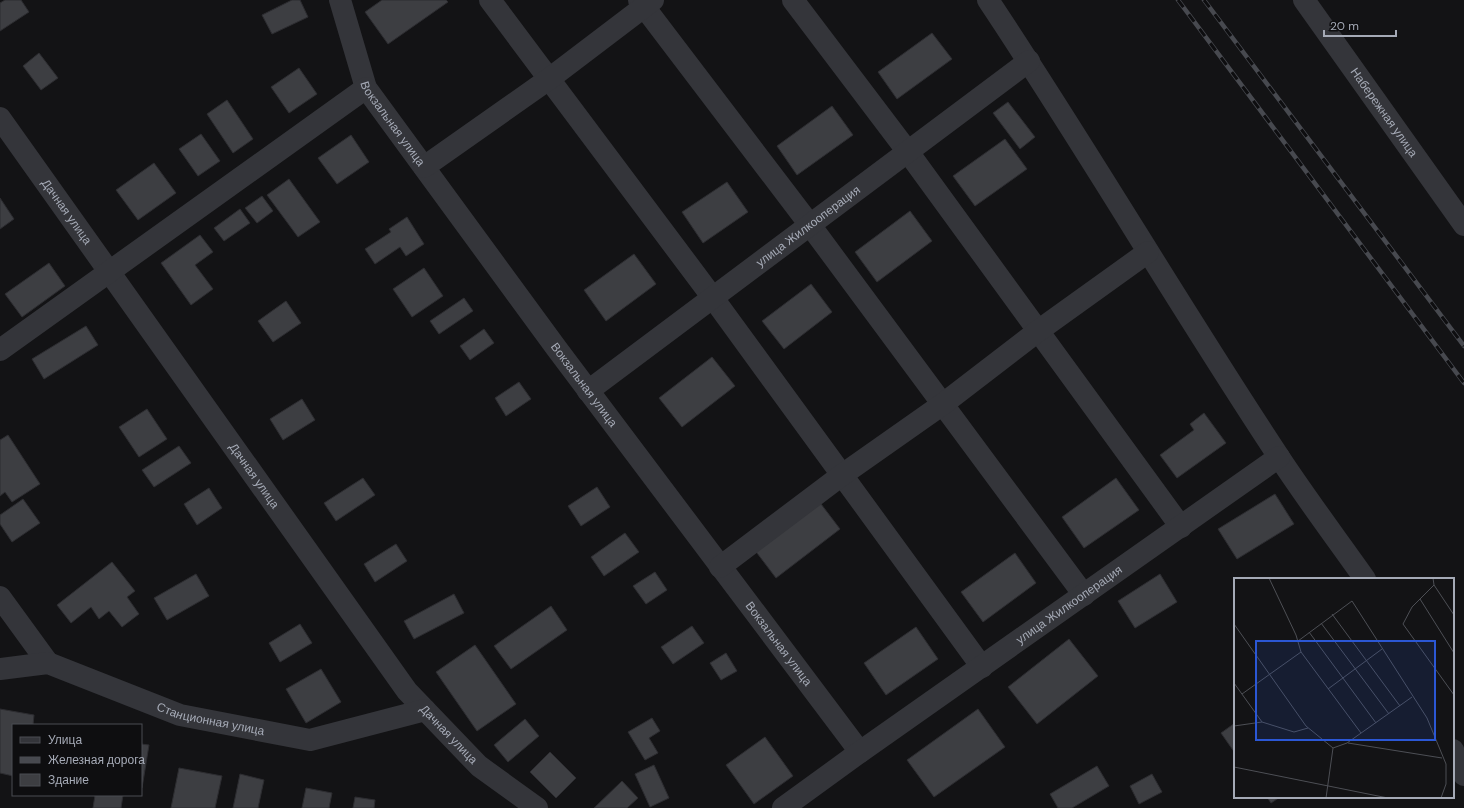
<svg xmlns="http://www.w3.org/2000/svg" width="1464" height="808" font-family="'DM Sans',sans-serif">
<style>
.building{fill:#3d3e42;stroke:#2d2d31}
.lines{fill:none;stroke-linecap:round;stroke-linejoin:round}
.minor{stroke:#34353a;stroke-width:22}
.rail-casing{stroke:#47494f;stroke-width:4.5}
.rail{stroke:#0e0e10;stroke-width:3;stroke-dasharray:9;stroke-linecap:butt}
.labels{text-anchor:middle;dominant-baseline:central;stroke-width:3.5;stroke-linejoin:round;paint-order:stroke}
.street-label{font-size:12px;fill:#a5aab6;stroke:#0e0e10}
.inset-road{fill:none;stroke:#4d4f55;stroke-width:1}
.view{fill:#2b57d5;fill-opacity:0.15;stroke:#2b57d5;stroke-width:2}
.inset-edge{fill:none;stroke:#a5aab6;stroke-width:2}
</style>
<rect width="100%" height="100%" fill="#131315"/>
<!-- building -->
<g class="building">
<polygon points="5,0 21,0 29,12 0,31 0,3"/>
<polygon points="292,0 300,0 308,17 272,34 262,15"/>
<polygon points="382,0 446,0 448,2 388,44 365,12"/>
<polygon points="932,33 952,59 897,99 878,72"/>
<polygon points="39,53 58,78 41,90 23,66"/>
<polygon points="299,68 317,94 289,113 271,87"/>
<polygon points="227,100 253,139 233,153 207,114"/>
<polygon points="1008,102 1035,137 1020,149 993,113"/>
<polygon points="832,106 853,135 797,175 777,146"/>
<polygon points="201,134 220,161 198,176 179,149"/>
<polygon points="351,135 369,162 337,184 318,158"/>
<polygon points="1005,139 1027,169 975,206 953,176"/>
<polygon points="154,163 176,193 138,220 116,190"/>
<polygon points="289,179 320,222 298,237 267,195"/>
<polygon points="727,182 748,212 703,243 682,212"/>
<polygon points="262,196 273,211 257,223 245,208"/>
<polygon points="0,198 14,219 0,229"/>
<polygon points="240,209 250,223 224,241 214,228"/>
<polygon points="910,211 932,241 877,282 855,252"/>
<polygon points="407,217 424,244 406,256 400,247 375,264 365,249 391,232 389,229"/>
<polygon points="200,235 213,252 195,265 213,289 191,305 161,263"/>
<polygon points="634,254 656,284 606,321 584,290"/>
<polygon points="49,263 65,286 22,317 5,294"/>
<polygon points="424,268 443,296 412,317 393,289"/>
<polygon points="811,284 832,312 784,349 762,321"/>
<polygon points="464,298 473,311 439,334 430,321"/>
<polygon points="286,301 301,323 273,342 258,321"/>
<polygon points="86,326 98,345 44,379 32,359"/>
<polygon points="484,329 494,343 470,360 460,346"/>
<polygon points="712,357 735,386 682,427 659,398"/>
<polygon points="519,382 531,399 506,416 495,398"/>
<polygon points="302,399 315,420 283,440 270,419"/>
<polygon points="147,409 167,439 139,457 119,427"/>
<polygon points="1204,413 1226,443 1177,478 1160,455 1194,430 1190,424"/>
<polygon points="8,435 40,484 12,502 5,492 0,496 0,440"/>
<polygon points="179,446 191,463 154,487 142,470"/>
<polygon points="363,478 375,495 336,521 324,503"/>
<polygon points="1116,478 1139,510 1084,548 1062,517"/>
<polygon points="597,487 610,507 581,526 568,506"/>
<polygon points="209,488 222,508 197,525 184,504"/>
<polygon points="1275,494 1294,524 1237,559 1218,529"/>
<polygon points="23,499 40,523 12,542 0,524 0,515"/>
<polygon points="818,500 840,529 776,578 754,549"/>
<polygon points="625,533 639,552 604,576 591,557"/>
<polygon points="396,544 407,561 375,582 364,564"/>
<polygon points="1015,553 1036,583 983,622 961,592"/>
<polygon points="112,562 135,591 127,597 139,614 122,627 109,611 99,619 91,607 71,623 57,605"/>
<polygon points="655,572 667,590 646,604 633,586"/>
<polygon points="196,574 209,596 167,620 154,598"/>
<polygon points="1160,574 1177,602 1135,628 1118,601"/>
<polygon points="454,594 464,613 414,639 404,621"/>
<polygon points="551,606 567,630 511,669 494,646"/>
<polygon points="300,624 312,643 280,662 269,643"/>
<polygon points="692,626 704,643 673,664 661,647"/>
<polygon points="916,627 938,659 886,695 864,663"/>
<polygon points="1069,639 1098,676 1037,724 1008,687"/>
<polygon points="475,645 516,704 477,731 436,672"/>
<polygon points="726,653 737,671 721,680 710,663"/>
<polygon points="321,669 341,702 306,723 286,689"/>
<polygon points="0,709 34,715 33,725 13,725 13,776 0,773"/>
<polygon points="978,709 1005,747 934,797 907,760"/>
<polygon points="652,718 660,731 649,738 658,753 645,760 628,732"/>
<polygon points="525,719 539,736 508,762 494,745"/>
<polygon points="1235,723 1235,753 1221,733"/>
<polygon points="765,737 793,776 754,804 726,765"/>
<polygon points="141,744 149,745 142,788 141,788"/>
<polygon points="550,752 576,778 556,798 530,772"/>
<polygon points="654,765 669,798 650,807 635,774"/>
<polygon points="1097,766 1109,786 1072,808 1058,808 1050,794"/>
<polygon points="179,768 222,776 215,808 171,808"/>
<polygon points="240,774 264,780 258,808 233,808"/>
<polygon points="1152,774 1162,792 1139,804 1130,786"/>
<polygon points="622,781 638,798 627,808 594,808"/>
<polygon points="306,788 332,793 329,808 302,808"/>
<polygon points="95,795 123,795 121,808 93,808"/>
<polygon points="355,797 375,800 374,808 353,808"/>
<polygon points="1267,797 1280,797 1271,803"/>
</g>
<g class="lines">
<!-- minor -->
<g class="minor">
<path id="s1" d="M 340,0 L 366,88 L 557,349 L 860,752"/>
<polyline points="490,0 713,298 982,667"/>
<polyline points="639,0 810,225 1084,595"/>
<polyline points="793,0 908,152 1181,527"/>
<path d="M 988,0 C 1088,150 1179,306 1279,457 C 1306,498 1336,538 1365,579"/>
<path id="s2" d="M 1304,0 L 1464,225"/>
<path id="s3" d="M 0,118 L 407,691 L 479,766 L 537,808"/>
<polyline points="424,167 549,79 653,0"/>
<polyline points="0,350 366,88"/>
<path id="s4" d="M 588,391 L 1029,61"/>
<polyline points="720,567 842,475 943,404 1038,331 1148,252"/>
<polyline points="0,597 48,663"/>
<path id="s5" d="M 0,669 L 48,663 L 180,715 L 310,740 L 425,710"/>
<polyline points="1453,750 1464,775"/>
<path id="s6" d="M 783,808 L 860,752 L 1279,457"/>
</g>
<defs>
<g id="rail">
<polyline points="1178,0 1464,383"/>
<polyline points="1204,0 1464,346"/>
</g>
</defs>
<!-- rail casing -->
<use href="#rail" class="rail-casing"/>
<!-- rail -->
<use href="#rail" class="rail"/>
</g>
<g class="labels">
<!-- street labels -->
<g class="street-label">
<text stroke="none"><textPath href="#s2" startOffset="138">Набережная улица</textPath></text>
<text stroke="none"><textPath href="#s1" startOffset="136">Вокзальная улица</textPath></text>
<text stroke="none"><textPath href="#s3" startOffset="115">Дачная улица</textPath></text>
<text stroke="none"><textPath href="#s4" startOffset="275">улица Жилкооперация</textPath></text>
<text stroke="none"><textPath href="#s1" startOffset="460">Вокзальная улица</textPath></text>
<text stroke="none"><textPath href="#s3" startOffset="439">Дачная улица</textPath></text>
<text stroke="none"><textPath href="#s6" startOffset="351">улица Жилкооперация</textPath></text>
<text stroke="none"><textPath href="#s1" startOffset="784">Вокзальная улица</textPath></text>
<text stroke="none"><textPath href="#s5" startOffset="221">Станционная улица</textPath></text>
<text stroke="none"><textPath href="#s3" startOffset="763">Дачная улица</textPath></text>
</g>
</g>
<!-- overview -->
<g transform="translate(1234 578)">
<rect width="220" height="220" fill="#131315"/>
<path class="inset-road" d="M 35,0 L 62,57 L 67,74 L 127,155M 199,0 L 200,7 L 220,37M 200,7 L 178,29 L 169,46 L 220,117M 186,21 L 220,75M 98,36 L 166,128M 87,45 L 155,136M 0,46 L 72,148 L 99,170M 75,54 L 142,145M 64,63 L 118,23 L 193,140 L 212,186 L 212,206 L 207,220M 0,105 L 28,144M 94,111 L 148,71M 8,116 L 67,74M 0,148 L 28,144 L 60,154 L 74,150M 114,165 L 208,180M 99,170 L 113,165 L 178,119M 0,189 L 154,220M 92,220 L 99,170"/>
<path class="view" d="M 22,63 L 201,63 L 201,162 L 22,162 Z"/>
<rect width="220" height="220" class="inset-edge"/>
</g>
<!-- legend -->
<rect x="12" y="724" width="130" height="72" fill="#0e0e10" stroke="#4a4c52"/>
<rect x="20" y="737" width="20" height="6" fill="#34353a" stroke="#4a4c52"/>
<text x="48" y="744" font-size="12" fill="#a5aab6">Улица</text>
<rect x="20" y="757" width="20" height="6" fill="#47494f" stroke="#4a4c52"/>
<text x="48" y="764" font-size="12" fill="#a5aab6">Железная дорога</text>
<rect x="20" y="774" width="20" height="12" fill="#3d3e42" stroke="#4a4c52"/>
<text x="48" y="784" font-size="12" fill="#a5aab6">Здание</text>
<!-- scale -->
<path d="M1324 30v6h72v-6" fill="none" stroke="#a5aab6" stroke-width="2"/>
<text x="1330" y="30" font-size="12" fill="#a5aab6" stroke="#0e0e10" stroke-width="3" paint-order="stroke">20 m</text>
</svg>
